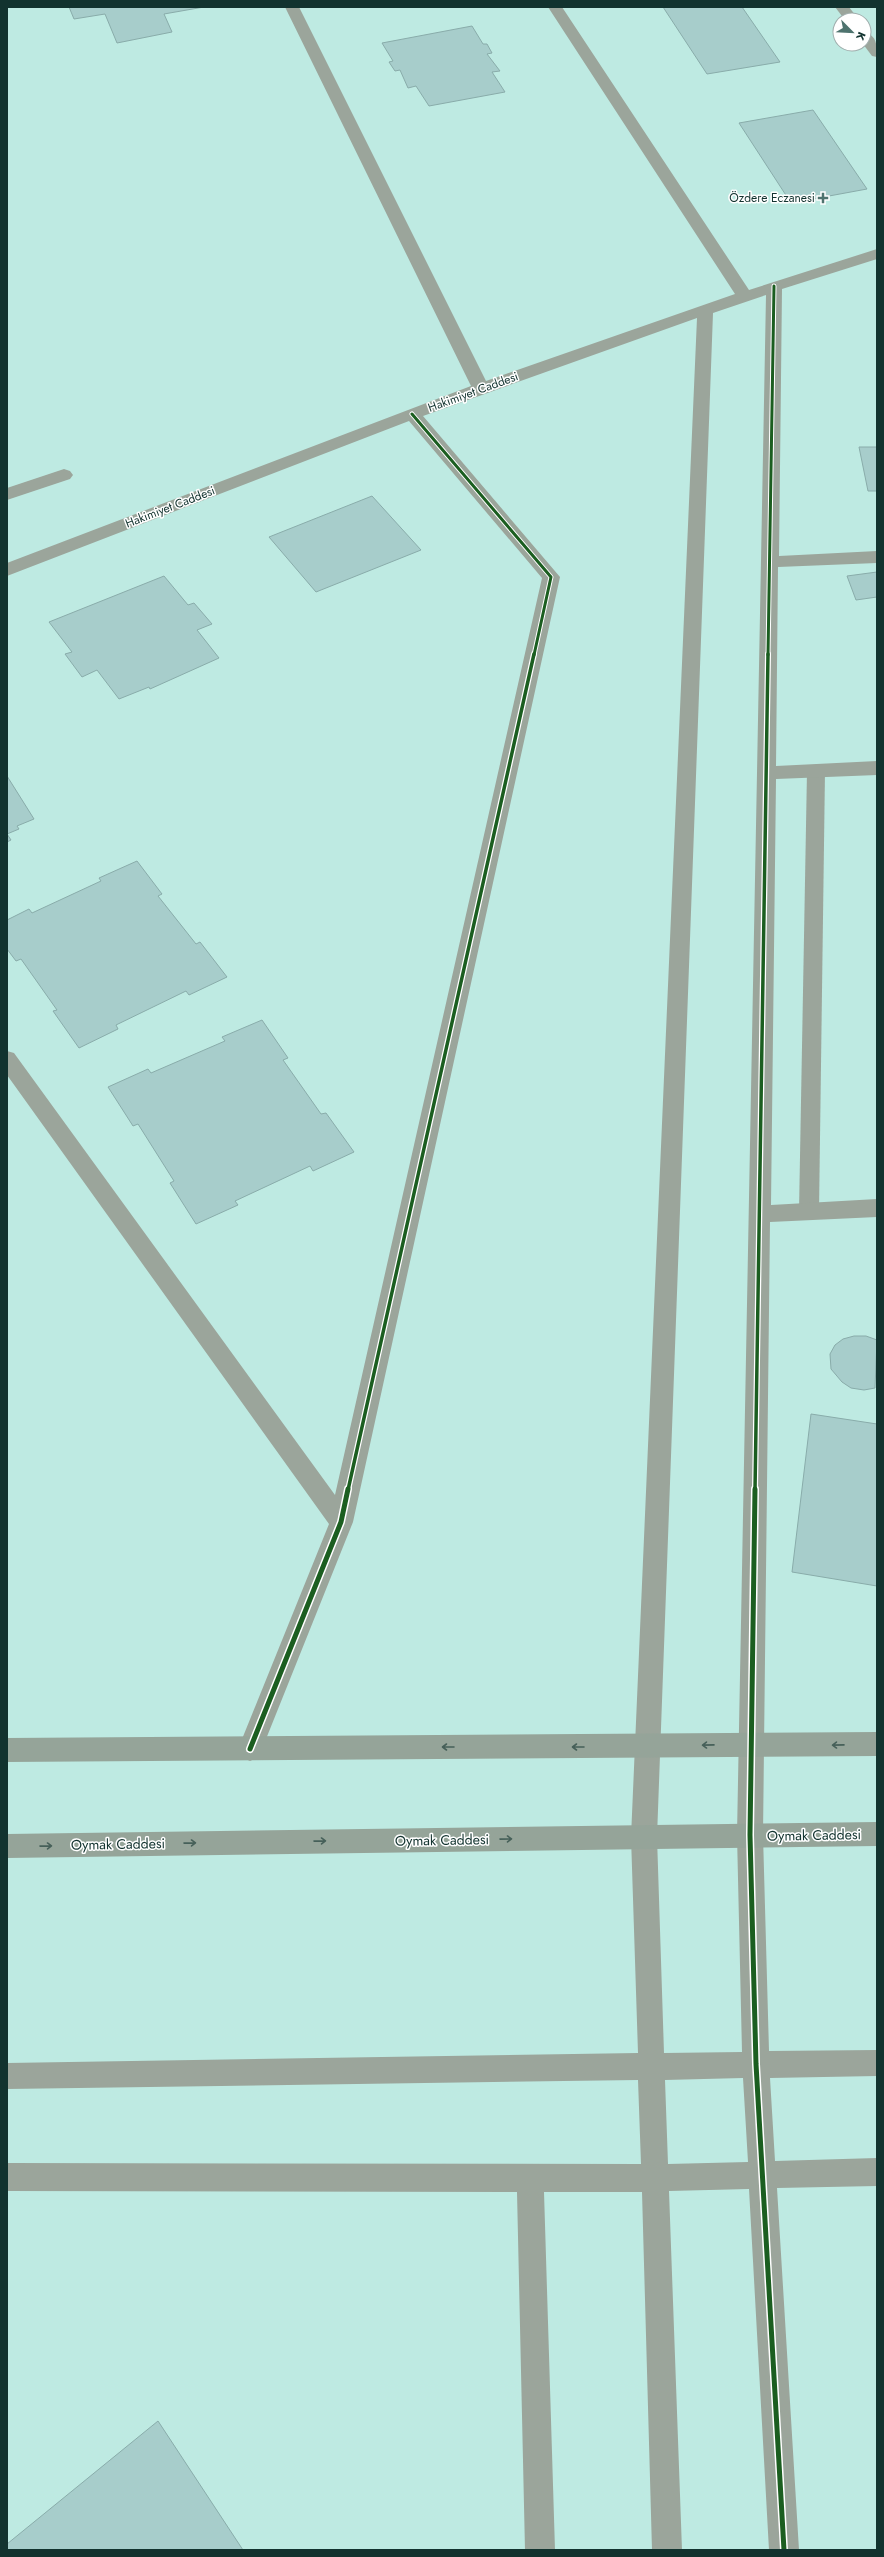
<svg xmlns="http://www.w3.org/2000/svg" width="884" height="2557" font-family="Jost,sans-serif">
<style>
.building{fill:#a7cdcb;stroke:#89acaa}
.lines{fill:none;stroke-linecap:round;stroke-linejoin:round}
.lane{fill:#9ba59b;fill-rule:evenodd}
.street{fill:#9ba59b;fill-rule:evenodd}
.secondary{fill:#95a499;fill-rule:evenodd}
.cycleway-far2-casing{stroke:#fff;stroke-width:5}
.cycleway-far1-casing{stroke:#fff;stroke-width:6}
.cycleway-casing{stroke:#fff;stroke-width:8}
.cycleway-far2{stroke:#1b5e20;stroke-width:3}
.cycleway-far1{stroke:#1b5e20;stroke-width:3.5}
.cycleway{stroke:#1b5e20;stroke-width:5}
.oneway{stroke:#466059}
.poi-dot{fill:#4e736e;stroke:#fff;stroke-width:1.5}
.labels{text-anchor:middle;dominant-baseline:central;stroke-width:3;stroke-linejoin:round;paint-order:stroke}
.far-poi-label{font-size:12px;fill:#12332f;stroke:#fff;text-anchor:end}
.far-street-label{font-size:12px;fill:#12332f;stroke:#fff}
.street-label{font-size:14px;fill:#12332f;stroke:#fff}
</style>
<rect width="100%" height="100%" fill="#beeae2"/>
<!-- building -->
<g class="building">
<polygon points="69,7 204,7 164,14 172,32 117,43 105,14 74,19"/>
<polygon points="663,7 742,7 780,62 707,74"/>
<polygon points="472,26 483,44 487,44 492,53 487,54 500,71 492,72 505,92 429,106 416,86 408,88 400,70 395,71 389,62 393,61 382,43"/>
<polygon points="813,110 867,189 791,203 739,123"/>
<polygon points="859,447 877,447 877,491 868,491"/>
<polygon points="372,496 421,550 316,592 269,537"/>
<polygon points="877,572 877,597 856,600 847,576"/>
<polygon points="164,576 188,605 194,603 212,624 197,630 219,658 150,689 149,687 119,699 97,670 82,677 65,654 72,652 49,622"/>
<polygon points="7,776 34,819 17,826 19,829 7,834 11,840 7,842"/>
<polygon points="137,861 162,894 158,896 196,944 200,942 227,977 189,995 186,991 116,1025 118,1029 79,1048 53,1011 57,1010 21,959 16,961 7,949 7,920 29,909 32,913 101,881 99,878"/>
<polygon points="262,1020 288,1058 283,1060 321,1114 326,1113 354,1152 313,1171 310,1166 235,1201 238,1205 196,1224 170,1183 174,1181 138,1124 133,1126 108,1087 148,1069 151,1073 225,1041 222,1037"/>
<polygon points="854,1336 866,1336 877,1340 875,1388 864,1390 851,1388 842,1382 831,1369 830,1354 835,1345 843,1339"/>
<polygon points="811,1414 877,1424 877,1586 792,1572"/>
<polygon points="158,2421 243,2550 7,2550 7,2544"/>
</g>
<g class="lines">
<!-- lane -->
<polygon class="lane" points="816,765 822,767 825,771 819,1212 816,1218 809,1220 802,1218 799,1212 807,771 810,767"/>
<!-- street -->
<g class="street">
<path d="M 285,7 L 299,7 L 486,381 L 735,294 L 548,7 L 562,7 L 749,290 L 877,249 L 877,259 L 782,289 L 779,556 L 877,551 L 877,563 L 778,567 L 776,766 L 877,761 L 877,775 L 776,779 L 771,1205 L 877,1199 L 877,1217 L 770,1222 L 763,1835 L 769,2051 L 877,2050 L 877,2076 L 770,2078 L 775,2161 L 877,2158 L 877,2186 L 777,2188 L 799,2550 L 769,2550 L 749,2189 L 669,2191 L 682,2550 L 652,2550 L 642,2192 L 544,2192 L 555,2550 L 525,2550 L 517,2192 L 7,2191 L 7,2163 L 641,2164 L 638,2080 L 7,2089 L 7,2063 L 638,2053 L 631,1837 L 697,318 L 423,416 L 560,577 L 353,1522 L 262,1749 L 259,1757 L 250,1761 L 241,1757 L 238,1749 L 329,1524 L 7,1075 L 7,1051 L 14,1053 L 335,1495 L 542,578 L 409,421 L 7,576 L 7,563 L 471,386 ZM 766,295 L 737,1835 L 742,2052 L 664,2053 L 657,1837 L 713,313 ZM 743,2078 L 748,2162 L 668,2164 L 665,2080 Z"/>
<polygon points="835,7 849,7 859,20 845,20"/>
<path d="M 864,32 C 877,35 877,46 877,57 L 872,56 L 863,44 Z"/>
<polygon points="64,469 70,471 73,475 70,479 7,500 7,488"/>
</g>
<!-- secondary -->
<g class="secondary">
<polygon points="877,1732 877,1756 7,1762 7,1738"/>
<polygon points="877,1822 877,1846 7,1858 7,1834"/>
</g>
<defs>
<g id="cycleway-far2">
<polyline points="412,414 551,577 534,655"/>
<polyline points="768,655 774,286"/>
</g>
<g id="cycleway-far1">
<polyline points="348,1490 534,654"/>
<polyline points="755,1490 768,654"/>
</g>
<g id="cycleway">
<polyline points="755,1489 750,1835 756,2064 784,2550"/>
<polyline points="250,1749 341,1522 348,1489"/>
</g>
</defs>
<!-- cycleway-far2 casing -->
<use href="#cycleway-far2" class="cycleway-far2-casing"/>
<!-- cycleway-far1 casing -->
<use href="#cycleway-far1" class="cycleway-far1-casing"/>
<!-- cycleway casing -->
<use href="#cycleway" class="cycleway-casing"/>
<!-- cycleway-far2 -->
<use href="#cycleway-far2" class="cycleway-far2"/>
<!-- cycleway-far1 -->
<use href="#cycleway-far1" class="cycleway-far1"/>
<!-- cycleway -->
<use href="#cycleway" class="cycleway"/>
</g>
<!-- one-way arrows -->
<defs><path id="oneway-shaft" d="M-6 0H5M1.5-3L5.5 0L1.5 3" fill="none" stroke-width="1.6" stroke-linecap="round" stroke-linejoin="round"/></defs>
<g class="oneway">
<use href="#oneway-shaft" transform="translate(708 1745) rotate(179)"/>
<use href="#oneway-shaft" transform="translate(838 1745) rotate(179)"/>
<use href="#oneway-shaft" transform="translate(448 1747) rotate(180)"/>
<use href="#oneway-shaft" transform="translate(578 1747) rotate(180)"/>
<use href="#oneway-shaft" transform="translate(506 1839) rotate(-1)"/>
<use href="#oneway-shaft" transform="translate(320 1841) rotate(-1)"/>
<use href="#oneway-shaft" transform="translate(190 1843) rotate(-1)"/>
<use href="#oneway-shaft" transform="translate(46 1846) rotate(-1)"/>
</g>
<!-- markers -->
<path class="poi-dot" d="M821 192h4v4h4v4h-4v4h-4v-4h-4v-4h4z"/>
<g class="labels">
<!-- far-poi labels -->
<g class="far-poi-label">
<text x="815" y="198">Özdere Eczanesi</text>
</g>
<!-- far-street labels -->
<g class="far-street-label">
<text transform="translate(473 392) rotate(-20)">Hakimiyet Caddesi</text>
<text transform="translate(170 507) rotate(-21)">Hakimiyet Caddesi</text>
</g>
<!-- street labels -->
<g class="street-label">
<text transform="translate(814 1835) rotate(-1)">Oymak Caddesi</text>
<text transform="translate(442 1840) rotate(-1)">Oymak Caddesi</text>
<text transform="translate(118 1844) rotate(-1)">Oymak Caddesi</text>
</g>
</g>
<!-- border -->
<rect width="884" height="2557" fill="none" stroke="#12332f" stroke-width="16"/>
<!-- north arrow -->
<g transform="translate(852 32) rotate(114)"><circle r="19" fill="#ffffff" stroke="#a0adac"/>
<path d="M0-3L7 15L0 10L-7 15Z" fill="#4e736e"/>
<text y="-6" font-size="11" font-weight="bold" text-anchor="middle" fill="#12332f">K</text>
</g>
</svg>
